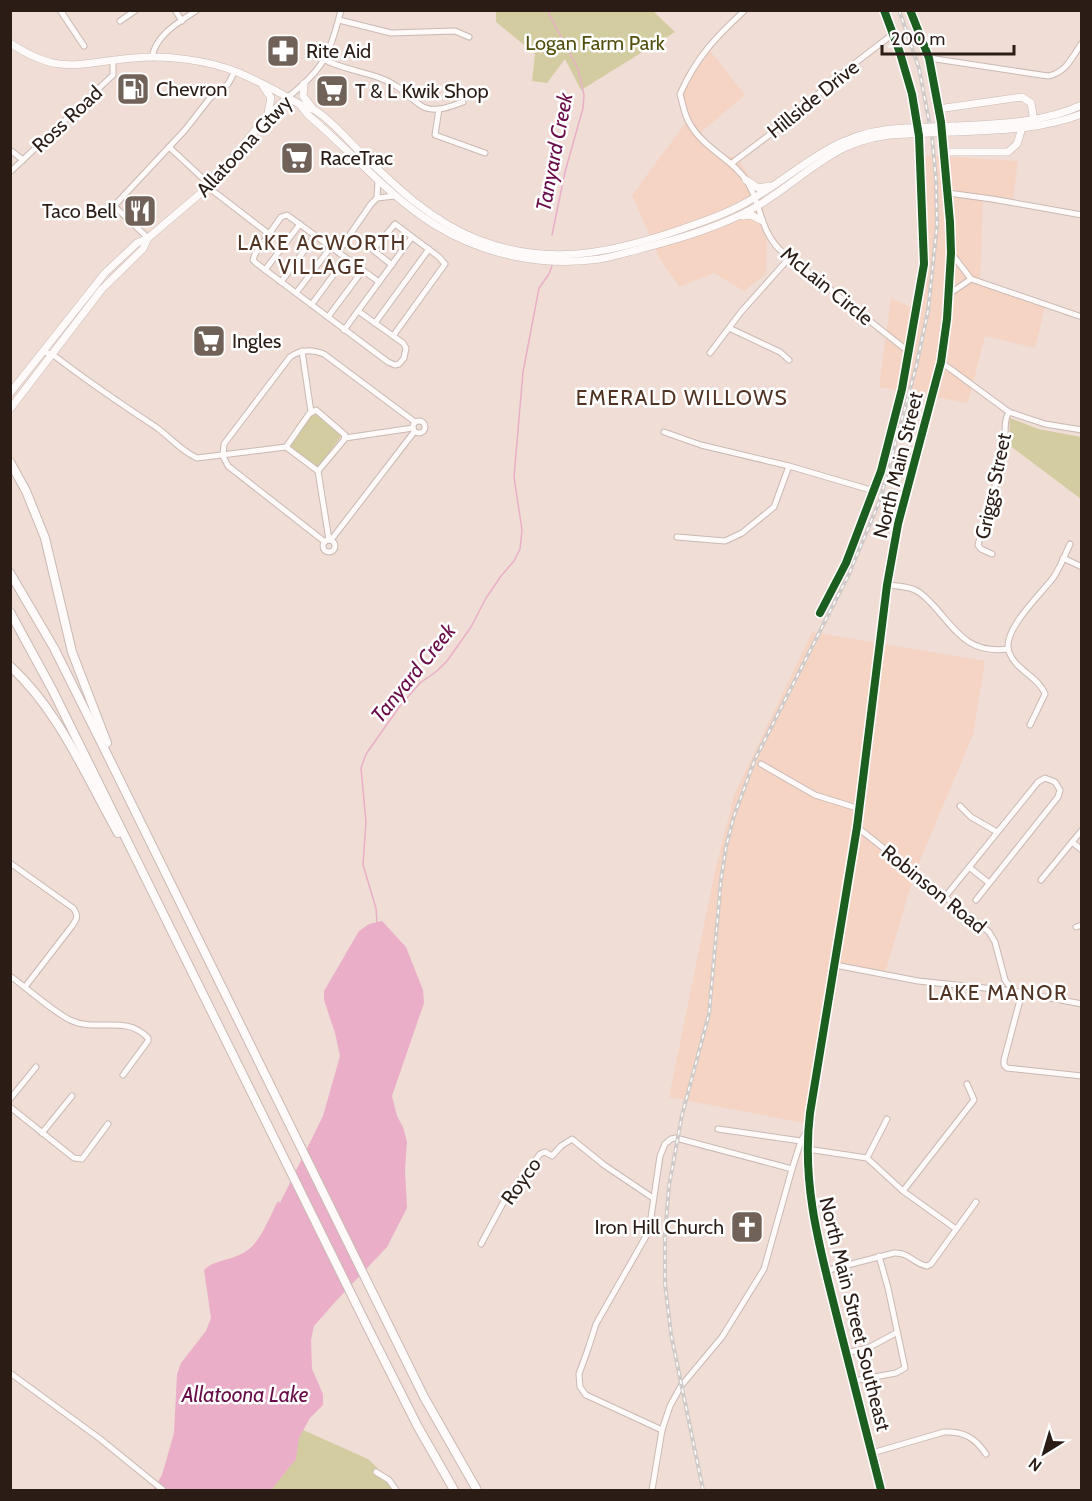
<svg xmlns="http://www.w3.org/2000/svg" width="1092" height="1501" font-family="Cabin,sans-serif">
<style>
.built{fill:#f5d4c4}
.green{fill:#d4cca1}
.water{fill:#eaaec8}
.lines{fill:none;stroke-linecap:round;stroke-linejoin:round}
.stream{stroke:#eaaec8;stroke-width:1.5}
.minor-casing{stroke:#c9b9b3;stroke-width:7}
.major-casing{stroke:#c9b9b3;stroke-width:8}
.highway-casing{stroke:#c9b9b3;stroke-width:10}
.minor{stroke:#fdfaf9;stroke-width:5}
.major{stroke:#fdfaf9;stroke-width:7}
.highway{stroke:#fdfaf9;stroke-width:8}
.rail-casing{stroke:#d0cac8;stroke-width:4}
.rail{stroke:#fff;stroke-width:1.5;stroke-dasharray:4.5;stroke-linecap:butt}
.major-bridge-casing{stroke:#c9b9b3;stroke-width:8;stroke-linecap:butt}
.major-bridge{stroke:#fdfaf9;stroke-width:7}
.cycleway-casing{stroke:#fff;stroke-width:11}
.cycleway{stroke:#1b5e20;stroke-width:8}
.labels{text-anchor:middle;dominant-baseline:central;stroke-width:5;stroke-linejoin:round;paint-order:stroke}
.park-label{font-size:20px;fill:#524f0e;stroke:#fff}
.poi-label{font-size:20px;fill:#2b1d16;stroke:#fff;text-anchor:start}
.street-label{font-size:20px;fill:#2b1d16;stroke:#fff}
.water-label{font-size:21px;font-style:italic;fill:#690c49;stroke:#fff}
.neighbourhood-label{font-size:21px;letter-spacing:1.5px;fill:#523425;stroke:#fff}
</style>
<rect width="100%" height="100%" fill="#f0ded6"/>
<!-- built -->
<g class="built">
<polygon points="708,48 745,95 700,133 721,153 738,159 762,195 767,238 766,274 744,291 714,273 679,287 659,257 632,195 687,121 678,98 685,74"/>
<polygon points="924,155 1018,161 1013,199 983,194 980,285 1045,307 1035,348 985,336 968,403 879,387 891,298 918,310 925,204"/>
<polygon points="812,632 985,661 973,735 915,872 885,973 841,967 809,1124 669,1097 715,871 734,795"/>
</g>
<!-- green -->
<g class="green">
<polygon points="496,11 653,11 675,32 581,90 565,59 547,83 532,81 535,54 496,22"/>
<polygon points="315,414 342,435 319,467 316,467 291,448 290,445 312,415"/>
<polygon points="1010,418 1038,429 1081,437 1081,499 1009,445"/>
<polygon points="301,1429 368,1459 400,1490 255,1490"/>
</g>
<!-- water -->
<path class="water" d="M 382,921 L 406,947 L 423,990 L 424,1003 L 392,1096 L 397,1116 L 403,1127 L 407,1142 L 405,1170 L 407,1208 L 387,1247 L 336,1301 L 314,1326 L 311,1340 L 312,1369 L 323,1394 L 323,1405 L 310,1418 L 299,1438 L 296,1459 L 272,1489 L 153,1490 L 162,1475 L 174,1433 L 177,1374 L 181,1363 L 206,1331 L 211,1318 L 204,1270 C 214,1260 227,1261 239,1255 C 260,1247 268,1219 278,1201 L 280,1203 L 323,1116 L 340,1056 L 335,1033 L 324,1000 L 324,991 L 359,931 L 369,924 Z"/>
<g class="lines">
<!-- stream -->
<g class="stream">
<polyline points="547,10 578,69 584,95 583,108 565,172 552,235"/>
<polyline points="377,923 376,908 363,865 366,822 361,768 366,754 400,706 420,683 437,671 447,661 471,627 486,598 501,576 514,561 520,549 522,530 514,477 523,372 539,288 549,274 553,263"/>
</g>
<defs>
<g id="minor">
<polyline points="60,10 84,46"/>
<polyline points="175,10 182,21"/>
<path d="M 745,10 C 716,37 697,56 680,94 C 683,104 684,115 690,124 C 704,149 733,159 748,183 C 761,205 760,229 779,249 L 909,352"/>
<polyline points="339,20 391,33 455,31 469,37"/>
<polyline points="120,21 136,10"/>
<path d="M 152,58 C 155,35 179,22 197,10"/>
<path d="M 929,58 L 1048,76 C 1067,72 1071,58 1082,43"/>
<path d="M 325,60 C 348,72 375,72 396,86 C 405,91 419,107 426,108 C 438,112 451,106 463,102"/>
<path d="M 288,97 C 324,69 330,54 341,10"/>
<polyline points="439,109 435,135 485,153"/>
<polyline points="169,147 210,185"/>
<polyline points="10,150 23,160"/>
<polyline points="732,163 781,126 846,70 893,34"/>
<polyline points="10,172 113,75 113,61"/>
<polyline points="208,187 269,234"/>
<polyline points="948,193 992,199 1082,215"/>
<polyline points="377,198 378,179"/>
<polyline points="148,238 114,206 185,130 210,98 228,84 235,71"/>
<polyline points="338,252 371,204 377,198 395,196"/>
<polyline points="952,254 971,279 1082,317"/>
<polyline points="392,265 373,250 395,224 439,257 445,264 393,336"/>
<polyline points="265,270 300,224"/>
<polyline points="281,282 315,236"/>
<polyline points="296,293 331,247"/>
<polyline points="949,294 971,279"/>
<polyline points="312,304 346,258"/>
<polyline points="358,311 403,343 406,348 404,358 399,364 395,365 388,362 256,263 253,260 255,254 281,217 287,215 379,282"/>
<polyline points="328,317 363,270"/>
<polyline points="375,323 429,249"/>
<polyline points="729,328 780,352 789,360"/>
<polyline points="344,330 412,237"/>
<polyline points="302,351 311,412"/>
<path d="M 43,352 L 52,354 C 86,380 121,404 156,427 C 170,437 181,451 197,458 L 286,447"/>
<polyline points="710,353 741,312 790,257"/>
<polyline points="941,362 1009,412 1045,424 1082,430"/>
<polygon points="316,410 345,435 344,440 318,471 286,447 309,414"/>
<circle cx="419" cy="427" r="6"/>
<polyline points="664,432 701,445 789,466 874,491"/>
<polyline points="345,438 413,428"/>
<polyline points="318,471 329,540"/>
<polyline points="677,537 725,541 742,533 774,507 789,466"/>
<polyline points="331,540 414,432"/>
<circle cx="329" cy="546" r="6"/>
<path d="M 325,542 L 228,466 L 223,456 L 224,444 L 290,357 C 301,349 312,349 324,354 L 415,422"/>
<path d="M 992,554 L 981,549 L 978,545 C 987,511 999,478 1005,444 C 1006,433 1003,422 1009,412"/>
<polyline points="1063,558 1082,567"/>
<path d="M 887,585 C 896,586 906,586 915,590 C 922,593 927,599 932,604 C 957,631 967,654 1008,649"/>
<polyline points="820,613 846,563 881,471 902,389 924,264 919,136 912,94 900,53 884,10"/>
<path d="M 1030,725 L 1045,694 C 1038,676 1016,671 1009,652 C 1001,631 1041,594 1053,578 C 1060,568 1065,555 1070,544"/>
<polyline points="761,764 815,795 860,809"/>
<polyline points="960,806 971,817 997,832"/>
<polyline points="857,827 989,932 995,942 1005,980 1020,1000 1004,1060 1004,1065 1007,1068 1082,1076"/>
<polyline points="1072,842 1082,850"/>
<path d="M 10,863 L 73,908 C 79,916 77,919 72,926 L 25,987"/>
<polyline points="969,867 989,883"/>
<polyline points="1041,880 1082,830"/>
<polyline points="945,897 1038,782 1045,778 1055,782 1060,790 1058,797 976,900"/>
<polyline points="1076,927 1082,925"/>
<path d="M 10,976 C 27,988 52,1011 70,1020 C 98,1033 125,1014 148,1038 L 148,1041 L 123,1075"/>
<polyline points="10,1099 36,1067"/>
<polyline points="10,1107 74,1158 82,1159 108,1124"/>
<polyline points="718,1129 801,1141"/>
<polyline points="42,1133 72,1096"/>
<polyline points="807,1149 867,1158 903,1191 956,1229"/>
<polyline points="867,1158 887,1119"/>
<polyline points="903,1191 974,1100 967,1084"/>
<polyline points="481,1244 503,1203 540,1154 545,1152 552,1156 561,1146 572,1139 604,1165 653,1198"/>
<path d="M 825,1271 L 894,1253 C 909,1252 914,1264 927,1266 L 931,1264 L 976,1202"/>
<polyline points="846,1353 868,1348 896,1333"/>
<polyline points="10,1373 99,1438 163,1490"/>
<polyline points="853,1381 896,1373 905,1368 888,1288 879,1256"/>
<polyline points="662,1430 586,1395 580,1387 579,1374 588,1349 596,1324 649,1231 660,1156 665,1144 671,1139 676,1138 792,1169"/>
<path d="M 872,1453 L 944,1432 C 964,1431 975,1438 986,1454"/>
<polyline points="376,1472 389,1480 396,1490"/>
<polyline points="652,1490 662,1430 670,1406 681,1386 722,1337 764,1269 792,1169 801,1141 807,1131"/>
<polyline points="881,1490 817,1236 808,1184 807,1149 810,1113 835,965 918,981 1013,991 1082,1004"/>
</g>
<g id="major">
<path d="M 10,43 C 61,77 80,62 134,58 C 166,55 207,60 237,72 C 258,81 279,92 299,104 C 303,106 308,107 313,109 C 329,118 344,136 357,149 C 394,185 430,221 479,240 C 548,266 606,254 673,232 C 699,223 724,215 747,202 C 805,169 833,130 906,128"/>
<polyline points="304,84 303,96 313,109"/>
<polyline points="263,86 271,98 268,113"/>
<path d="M 301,106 L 308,115 C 350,150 388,196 435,225 C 484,255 543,267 600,259 C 621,255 642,248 662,243 C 695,234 729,223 759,205 C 813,172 837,135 907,134"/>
<polyline points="938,109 1022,97 1031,103 1034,121"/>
<path d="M 952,126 C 996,124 1040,124 1082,105"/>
<path d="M 953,132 C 997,130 1040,130 1082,114"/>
<polyline points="944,152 1008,152 1017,144 1022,128"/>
<polyline points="746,180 758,188 769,186"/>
<polyline points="743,216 751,215 761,220"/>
<polyline points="10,393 105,273 137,243 148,238 208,187 263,121 288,97"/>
<polyline points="10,409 102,289 143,249 148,238"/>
<polyline points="835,965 866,766 887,585 898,524 941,362 947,319 951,253 950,222 941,122 929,58 910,10"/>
</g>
<g id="highway">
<polyline points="10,462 26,491 45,538 72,652 107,743"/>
<polyline points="10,573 54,648 101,742 424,1397 477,1490"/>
<polyline points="10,612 53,691 368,1328 418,1427 454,1490"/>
<path d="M 10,666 C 60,712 85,775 118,833"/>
</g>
</defs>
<!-- minor casing -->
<use href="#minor" class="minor-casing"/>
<!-- major casing -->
<use href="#major" class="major-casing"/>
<!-- highway casing -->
<use href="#highway" class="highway-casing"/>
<!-- minor -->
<use href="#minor" class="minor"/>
<!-- major -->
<use href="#major" class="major"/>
<!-- highway -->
<use href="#highway" class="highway"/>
<defs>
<polyline id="rail" points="703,1490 671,1334 665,1284 665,1235 669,1186 682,1115 709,1014 721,880 726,847 734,816 755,759 849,574 880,500 916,367 928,311 937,226 936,180 932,137 919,68 899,10"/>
</defs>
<!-- rail casing -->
<use href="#rail" class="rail-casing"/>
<!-- rail -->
<use href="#rail" class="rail"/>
<defs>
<g id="major-bridge">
<polyline points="906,128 952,126"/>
<polyline points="907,134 953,132"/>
</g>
</defs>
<!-- major-bridge casing -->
<use href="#major-bridge" class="major-bridge-casing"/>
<!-- major-bridge -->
<use href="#major-bridge" class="major-bridge"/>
<defs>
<g id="cycleway">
<polyline points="820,613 846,563 881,471 902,389 924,264 919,136 912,94 900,53 884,10"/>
<path d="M 881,1490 C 867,1434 853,1378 838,1321 C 821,1252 801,1186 810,1113 L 857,827 L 887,585 L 898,524 L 941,362 L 947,319 L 951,253 L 950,222 L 941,122 L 929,58 L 910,10"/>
</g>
</defs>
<!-- cycleway casing -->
<use href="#cycleway" class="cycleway-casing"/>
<!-- cycleway -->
<use href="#cycleway" class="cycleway"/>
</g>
<!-- icons -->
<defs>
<symbol id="pharmacy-square" viewBox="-11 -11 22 22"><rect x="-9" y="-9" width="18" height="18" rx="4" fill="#706159" stroke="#fff"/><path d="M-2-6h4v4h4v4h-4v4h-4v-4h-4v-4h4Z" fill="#fff"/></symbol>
<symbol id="fuel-square" viewBox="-11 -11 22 22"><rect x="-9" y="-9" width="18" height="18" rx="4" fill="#706159" stroke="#fff"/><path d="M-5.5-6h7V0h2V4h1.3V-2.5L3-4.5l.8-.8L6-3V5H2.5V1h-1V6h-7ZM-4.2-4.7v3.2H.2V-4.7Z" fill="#fff"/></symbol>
<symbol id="supermarket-square" viewBox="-11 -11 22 22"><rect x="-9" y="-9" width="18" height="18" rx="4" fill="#706159" stroke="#fff"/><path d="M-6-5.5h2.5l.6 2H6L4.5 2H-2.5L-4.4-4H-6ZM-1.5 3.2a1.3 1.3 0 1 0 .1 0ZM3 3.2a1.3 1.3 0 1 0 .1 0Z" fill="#fff"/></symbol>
<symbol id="restaurant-square" viewBox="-11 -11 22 22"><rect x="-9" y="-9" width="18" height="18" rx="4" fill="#706159" stroke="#fff"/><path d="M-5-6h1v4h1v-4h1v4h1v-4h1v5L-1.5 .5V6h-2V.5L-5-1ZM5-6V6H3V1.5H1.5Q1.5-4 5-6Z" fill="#fff"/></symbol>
<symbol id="church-square" viewBox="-11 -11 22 22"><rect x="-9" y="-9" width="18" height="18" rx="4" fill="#706159" stroke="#fff"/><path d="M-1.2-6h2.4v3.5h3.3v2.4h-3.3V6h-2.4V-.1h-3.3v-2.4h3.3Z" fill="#fff"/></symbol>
</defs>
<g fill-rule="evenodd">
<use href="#pharmacy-square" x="264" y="32" width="38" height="38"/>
<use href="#fuel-square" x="114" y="70" width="38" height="38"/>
<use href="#supermarket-square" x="313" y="72" width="38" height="38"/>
<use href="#supermarket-square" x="278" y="139" width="38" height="38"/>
<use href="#restaurant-square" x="121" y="192" width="38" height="38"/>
<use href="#supermarket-square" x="190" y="322" width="38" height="38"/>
<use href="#church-square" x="728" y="1208" width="38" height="38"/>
</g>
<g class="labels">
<!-- park labels -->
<g class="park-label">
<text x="595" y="43">Logan Farm Park</text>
</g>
<!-- poi labels -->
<g class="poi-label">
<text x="306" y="51">Rite Aid</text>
<text x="156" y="89">Chevron</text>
<text x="355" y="91">T &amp; L Kwik Shop</text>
<text x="320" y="158">RaceTrac</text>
<text x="117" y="211" text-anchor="end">Taco Bell</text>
<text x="232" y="341">Ingles</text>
<text x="724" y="1227" text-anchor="end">Iron Hill Church</text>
</g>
<!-- street labels -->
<g class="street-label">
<text transform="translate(813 99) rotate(-39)">Hillside Drive</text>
<text transform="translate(67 119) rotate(-43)">Ross Road</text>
<text transform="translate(244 146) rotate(-47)">Allatoona Gtwy</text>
<text transform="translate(827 286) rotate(39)">McLain Circle</text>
<text transform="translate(898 465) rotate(-76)">North Main Street</text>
<text transform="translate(993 486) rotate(-78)">Griggs Street</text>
<text transform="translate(934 889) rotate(39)">Robinson Road</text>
<text transform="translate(521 1181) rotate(-54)">Royco</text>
<text transform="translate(855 1314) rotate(76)">North Main Street Southeast</text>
</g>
<!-- water labels -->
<g class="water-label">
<text transform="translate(554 152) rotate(-79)">Tanyard Creek</text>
<text transform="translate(413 673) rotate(-51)">Tanyard Creek</text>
<text x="245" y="1394">Allatoona Lake</text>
</g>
<!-- neighbourhood labels -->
<g class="neighbourhood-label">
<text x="322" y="242">LAKE ACWORTH<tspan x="322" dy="24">VILLAGE</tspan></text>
<text x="682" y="397">EMERALD WILLOWS</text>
<text x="998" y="992">LAKE MANOR</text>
</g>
</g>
<!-- border -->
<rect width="1092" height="1501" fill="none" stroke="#2b1d16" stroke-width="24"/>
<!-- north arrow -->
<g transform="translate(1044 1453) rotate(217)" stroke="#ffffff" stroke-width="4.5" paint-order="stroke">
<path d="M0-4.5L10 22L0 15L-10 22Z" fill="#2b1d16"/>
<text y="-9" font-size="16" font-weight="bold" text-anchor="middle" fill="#2b1d16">N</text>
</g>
<!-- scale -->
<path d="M882 45v9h132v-9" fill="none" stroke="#2b1d16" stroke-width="3"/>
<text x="891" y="45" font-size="18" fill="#2b1d16" stroke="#ffffff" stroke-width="4.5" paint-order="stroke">200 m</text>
</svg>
